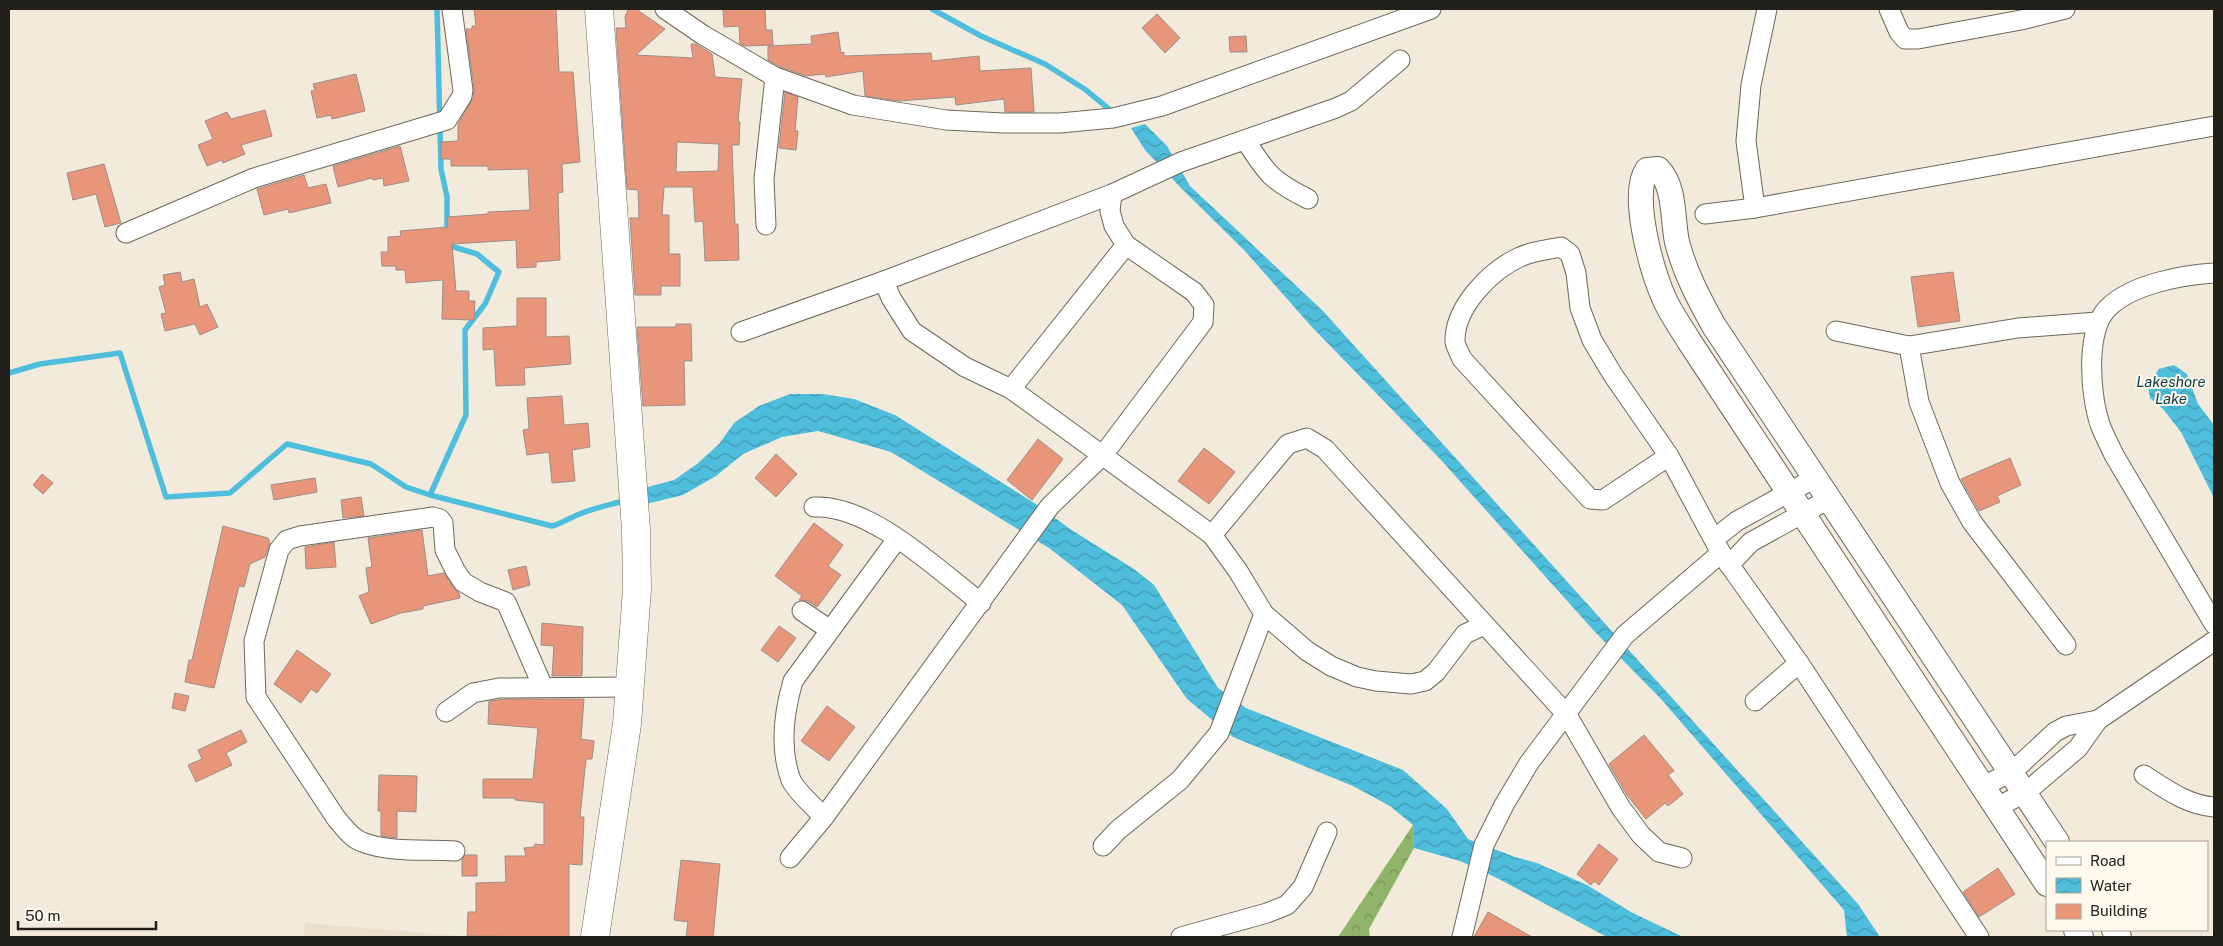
<svg xmlns="http://www.w3.org/2000/svg" width="2223" height="946" font-family="'Public Sans',sans-serif">
<style>
.built{fill:#e9dfca}
.forest{fill:url(#forest-crowns)}
.water{fill:url(#water-waves)}
.lines{fill:none;stroke-linecap:round;stroke-linejoin:round}
.stream{stroke:#4fbedc;stroke-width:5.5}
.building{fill:#e8957a;stroke:#9e8d88;fill-rule:evenodd}
.minor-casing{stroke:#6e685b;stroke-width:21}
.tertiary-casing{stroke:#6e685b;stroke-width:26}
.secondary-casing{stroke:#6e685b;stroke-width:29}
.minor{stroke:#fff;stroke-width:19}
.tertiary{stroke:#fff;stroke-width:24}
.secondary{stroke:#fff;stroke-width:28}
.labels{text-anchor:middle;dominant-baseline:central;stroke-width:4;stroke-linejoin:round;paint-order:stroke}
.water-label{font-size:15px;font-style:italic;fill:#063b47;stroke:#fef8ed}
</style>
<defs>
<pattern id="forest-crowns" width="20" height="18" patternUnits="userSpaceOnUse" patternTransform="scale(1.25)"><rect width="20" height="18" fill="#90b46a"/><path d="M2 6a3 3 0 1 1 6 0M12 15a3 3 0 1 1 6 0" fill="none" stroke="#759256"/></pattern>
<pattern id="water-waves" width="16" height="10" patternUnits="userSpaceOnUse" patternTransform="scale(1.25)"><rect width="16" height="10" fill="#4fbedc"/><path d="M0 5q4-4 8 0t8 0" fill="none" stroke="#419ab2"/></pattern>
</defs>
<rect width="100%" height="100%" fill="#f2ebdc"/>
<!-- built -->
<polygon class="built" points="305,923 472,937 304,937"/>
<!-- forest -->
<polygon class="forest" points="1413,825 1414,848 1369,929 1370,937 1338,937"/>
<!-- water -->
<g class="water">
<polygon points="1145,124 1167,146 1190,186 1322,310 1858,904 1880,937 1847,937 1844,910 1661,699 1595,632 1441,460 1310,325 1245,251 1182,189 1145,150 1131,128"/>
<polygon points="2174,365 2187,374 2198,404 2214,425 2214,498 2181,432 2163,409 2150,398 2148,385 2159,369"/>
<polygon points="790,394 823,394 854,399 895,415 1039,506 1070,529 1134,569 1154,585 1218,688 1246,708 1403,770 1447,809 1468,839 1515,857 1537,863 1587,885 1631,912 1683,937 1607,937 1495,877 1460,861 1414,848 1413,825 1390,806 1353,786 1233,737 1187,699 1122,605 1049,548 891,452 818,431 782,437 743,454 716,476 683,495 642,505 644,488 674,480 697,464 719,444 734,423 759,406"/>
</g>
<g class="lines">
<!-- stream -->
<g class="stream">
<polyline points="437,9 441,169 447,197 447,233"/>
<polyline points="932,9 981,36 1045,64 1086,90 1114,113"/>
<path d="M 9,373 L 40,364 L 120,353 L 166,497 L 230,493 L 287,444 L 371,464 L 406,487 L 430,495 L 552,526 C 562,523 568,519 577,515 C 593,508 610,505 627,500"/>
<polyline points="430,495 466,415 465,330 485,304 499,272 477,254 447,245"/>
</g>
</g>
<!-- building -->
<g class="building">
<polygon points="474,9 556,9 559,72 573,72 580,162 562,164 563,192 558,193 560,260 536,262 536,267 517,268 516,240 452,244 456,291 469,291 469,301 475,301 474,320 442,319 443,280 406,283 405,270 396,270 396,266 382,266 381,252 388,252 388,237 401,236 400,231 448,227 447,217 488,214 488,212 530,210 528,169 488,170 488,166 451,166 451,159 441,159 441,142 458,141 458,124 473,98 474,88 466,29 472,29 472,26 476,26"/>
<path d="M 628,9 L 636,9 L 665,29 L 636,55 L 693,58 L 691,44 L 696,44 L 712,54 L 715,77 L 742,79 L 738,122 L 740,122 L 739,145 L 732,145 L 735,224 L 738,224 L 739,260 L 705,261 L 703,221 L 695,222 L 693,187 L 664,187 L 662,215 L 669,215 L 669,254 L 680,254 L 680,286 L 661,286 L 661,295 L 635,295 L 630,218 L 639,218 L 638,190 L 627,189 L 616,28 L 626,28 L 625,17 ZM 677,142 L 719,144 L 718,171 L 676,172 Z"/>
<polygon points="723,9 765,9 766,30 772,30 773,45 745,46 740,44 739,26 724,27"/>
<polygon points="1157,14 1180,38 1165,53 1142,28"/>
<polygon points="838,32 841,53 844,52 844,56 931,53 932,61 979,56 980,71 1031,68 1034,112 1005,112 1004,99 956,105 955,97 898,101 865,96 863,71 826,77 825,74 806,76 780,67 768,60 768,46 812,44 811,36"/>
<polygon points="1246,36 1247,52 1230,52 1229,37"/>
<polygon points="356,74 365,111 332,119 331,115 317,118 311,91 315,90 313,84"/>
<polygon points="785,92 798,97 795,131 798,131 796,150 779,148"/>
<polygon points="265,110 272,136 241,145 245,154 223,163 222,160 207,166 198,145 213,139 205,121 227,112 231,119"/>
<polygon points="400,146 409,181 384,186 383,178 373,180 372,178 338,187 333,166"/>
<polygon points="104,164 121,223 105,227 96,194 73,200 67,173"/>
<polygon points="304,175 308,188 326,184 331,203 289,213 288,209 264,215 257,189"/>
<polygon points="180,272 182,282 194,279 200,307 207,304 218,327 200,335 195,324 165,331 161,314 166,313 159,287 165,285 163,275"/>
<polygon points="1953,272 1960,321 1918,327 1911,277"/>
<polygon points="517,298 546,298 546,337 569,336 571,364 524,368 525,385 496,386 494,349 483,350 483,328 517,326"/>
<polygon points="676,324 691,324 692,361 684,361 685,405 643,406 637,327 676,327"/>
<polygon points="562,396 564,425 588,423 590,447 572,450 575,481 552,483 549,452 527,455 523,430 529,429 527,398"/>
<polygon points="1038,439 1063,459 1032,500 1007,480"/>
<polygon points="1204,448 1235,472 1209,504 1178,481"/>
<polygon points="776,454 797,474 776,497 755,478"/>
<polygon points="2010,458 2021,485 1997,496 2000,502 1979,511 1961,479"/>
<polygon points="42,474 53,483 43,494 33,485"/>
<polygon points="315,478 317,492 274,500 271,485"/>
<polygon points="361,497 364,516 343,518 341,500"/>
<polygon points="814,523 843,545 828,566 841,575 817,607 808,601 799,600 802,596 775,576"/>
<polygon points="223,526 268,538 270,543 265,557 250,564 244,587 239,586 214,688 185,682 189,660 192,660"/>
<polygon points="422,530 428,576 444,573 454,588 459,593 460,598 423,606 423,609 401,613 371,624 359,596 369,592 366,568 372,567 368,538"/>
<polygon points="334,542 336,567 306,569 305,547"/>
<polygon points="526,566 530,585 513,590 508,570"/>
<polygon points="542,623 583,627 582,676 552,676 554,646 541,645"/>
<polygon points="779,626 796,638 778,662 761,650"/>
<polygon points="297,650 331,674 317,693 311,689 301,703 274,684"/>
<polygon points="175,693 189,696 185,711 172,708"/>
<polygon points="505,699 584,699 581,739 594,741 592,759 586,759 580,817 584,817 582,865 569,864 569,937 467,936 468,912 476,912 476,883 506,882 505,856 526,856 524,848 534,847 535,844 544,845 544,803 515,800 515,798 483,798 483,779 533,779 538,728 488,724 489,701"/>
<polygon points="827,706 855,727 829,761 801,741"/>
<polygon points="241,730 247,742 226,753 232,765 196,782 188,765 202,759 198,750"/>
<polygon points="1644,735 1674,771 1668,775 1683,794 1668,806 1665,803 1646,819 1627,795 1609,764"/>
<polygon points="379,775 417,776 416,812 397,811 397,838 381,836 381,811 378,811"/>
<polygon points="1599,844 1618,859 1599,885 1594,881 1591,885 1577,874"/>
<polygon points="465,855 477,855 477,876 462,876 462,860"/>
<polygon points="681,860 720,864 713,937 686,937 688,922 674,920"/>
<polygon points="1998,868 2015,894 1979,917 1963,892"/>
<polygon points="1488,912 1532,937 1474,937"/>
</g>
<g class="lines">
<defs>
<g id="minor">
<polyline points="665,9 703,35 775,77 853,105 946,120 1003,123 1060,123 1113,118 1162,106 1431,9"/>
<polyline points="1889,9 1899,32 1905,39 1918,39 2021,20 2065,9"/>
<path d="M 1246,141 C 1267,174 1272,181 1308,199"/>
<polyline points="1755,208 1746,141 1751,85 1767,9"/>
<polyline points="1705,214 1755,208 2214,126"/>
<polyline points="766,225 764,179 775,77"/>
<polyline points="126,233 254,178 447,120 462,96 463,90 452,9"/>
<path d="M 2214,273 C 2182,275 2134,284 2110,306 C 2084,328 2090,398 2101,427 C 2105,437 2110,446 2114,455 L 2214,624"/>
<polyline points="884,281 891,298 912,331 965,367 1011,389 1212,535 1238,571 1264,614 1307,651 1331,666 1357,677 1376,681 1411,684 1425,681 1436,672 1465,634 1484,625"/>
<polyline points="1836,331 1909,346"/>
<polyline points="741,332 884,281 1112,194 1181,162 1336,108 1351,101 1400,60"/>
<polyline points="1011,389 1126,245"/>
<path d="M 1669,456 L 1603,500 L 1590,499 L 1462,359 C 1460,354 1456,347 1455,342 C 1454,307 1491,270 1520,257 C 1532,251 1548,250 1561,247 L 1570,254 L 1576,273 L 1580,308 L 1592,340 L 1613,375 L 1669,456 L 1721,553 L 1799,663 L 1979,937"/>
<path d="M 814,507 C 870,504 938,570 981,603"/>
<polyline points="1212,535 1288,444 1307,438 1325,449 1567,715 1621,808 1641,835 1659,852 1682,858"/>
<polyline points="1714,539 1737,521 1815,478"/>
<polyline points="1729,565 1751,542 1829,499"/>
<polyline points="802,611 830,630"/>
<polyline points="2066,645 1972,522 1950,483 1919,402 1909,346 2018,328 2097,322"/>
<polyline points="1755,701 1799,663"/>
<polyline points="446,712 473,693 499,688 630,687"/>
<path d="M 2144,775 C 2166,789 2187,805 2214,807"/>
<polyline points="1983,786 2012,772 2055,732 2066,726 2098,720"/>
<polyline points="1997,807 2025,793 2078,748 2098,720 2214,641"/>
<path d="M 824,817 C 815,808 796,791 791,780 C 779,748 784,712 793,681 L 897,539"/>
<polyline points="1103,846 1118,830 1180,780 1219,733 1264,614"/>
<path d="M 455,851 C 425,849 390,853 362,842 C 351,838 343,826 336,818 L 256,697 L 254,641 L 279,550 L 287,540 L 300,536 L 433,517 L 440,519 L 443,523 L 445,550 L 455,570 L 463,582 L 480,592 L 506,602 L 543,687"/>
<polyline points="790,858 824,817 1050,506 1103,455 1203,322 1204,305 1194,292 1126,245 1114,226 1110,211 1112,194"/>
<polyline points="1181,937 1267,913 1287,905 1303,887 1327,832"/>
<polyline points="1462,937 1484,845 1504,805 1529,763 1625,635 1721,553"/>
</g>
<g id="tertiary">
<path d="M 2047,884 L 1689,341 C 1681,327 1670,313 1664,298 C 1652,271 1630,195 1647,170 L 1658,169 C 1676,187 1672,219 1677,242 C 1685,273 1699,299 1714,326 L 2057,842"/>
<polyline points="2076,930 2081,937"/>
<polyline points="2114,930 2119,937"/>
</g>
<polyline id="secondary" points="595,937 627,724 637,589 636,530 599,9"/>
</defs>
<!-- minor casing -->
<use href="#minor" class="minor-casing"/>
<!-- tertiary casing -->
<use href="#tertiary" class="tertiary-casing"/>
<!-- secondary casing -->
<use href="#secondary" class="secondary-casing"/>
<!-- minor -->
<use href="#minor" class="minor"/>
<!-- tertiary -->
<use href="#tertiary" class="tertiary"/>
<!-- secondary -->
<use href="#secondary" class="secondary"/>
</g>
<g class="labels">
<!-- water labels -->
<g class="water-label">
<text x="2171" y="381">Lakeshore<tspan x="2171" dy="17">Lake</tspan></text>
</g>
</g>
<!-- border -->
<rect width="2223" height="946" fill="none" stroke="#22201b" stroke-width="20"/>
<!-- legend -->
<rect x="2046" y="841" width="162" height="90" fill="#fef8ed" stroke="#a6a299"/>
<rect x="2056" y="857" width="25" height="8" fill="#ffffff" stroke="#a6a299"/>
<text x="2090" y="866" font-size="15" fill="#22201b">Road</text>
<rect x="2056" y="878" width="25" height="15" fill="url(#water-waves)" stroke="#a6a299"/>
<text x="2090" y="891" font-size="15" fill="#22201b">Water</text>
<rect x="2056" y="904" width="25" height="15" fill="#e8957a" stroke="#a6a299"/>
<text x="2090" y="916" font-size="15" fill="#22201b">Building</text>
<!-- scale -->
<path d="M18 921v8h138v-8" fill="none" stroke="#22201b" stroke-width="2.5"/>
<text x="25" y="921" font-size="15" fill="#22201b" stroke="#fef8ed" stroke-width="4" paint-order="stroke">50 m</text>
</svg>
